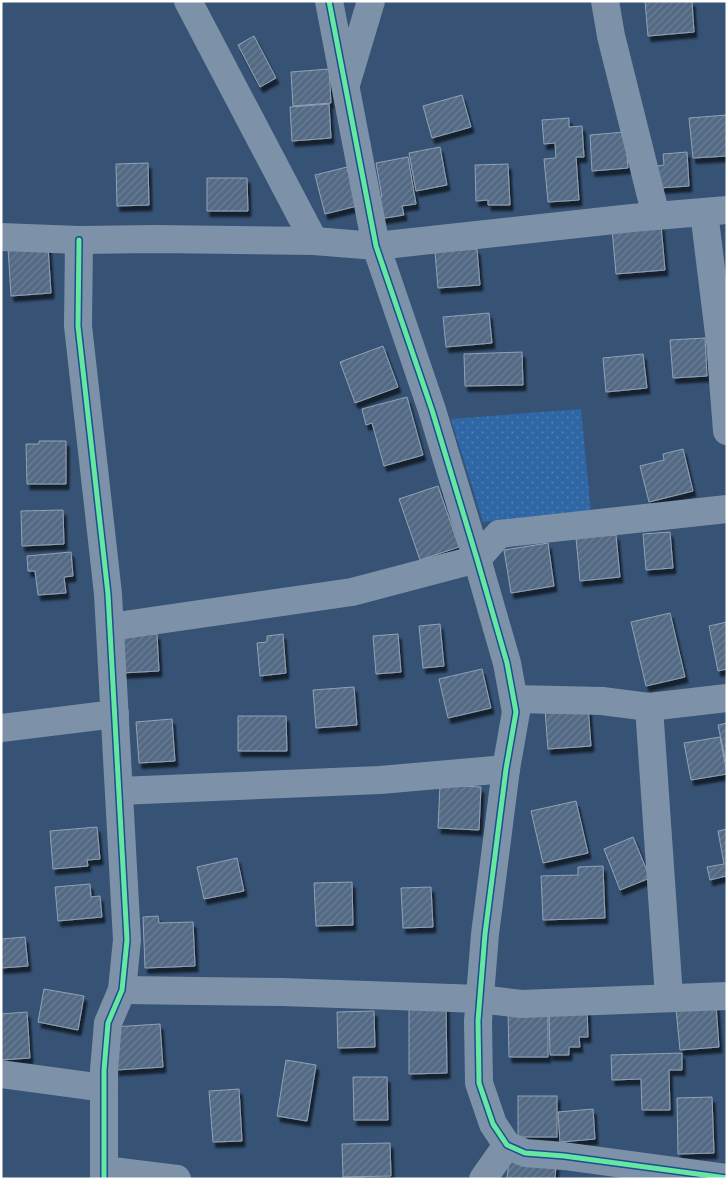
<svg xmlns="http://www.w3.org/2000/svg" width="728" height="1180" font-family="Cabin,sans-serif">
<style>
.grass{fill:url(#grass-dots)}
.building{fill:url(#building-hatch);stroke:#92a2b6;filter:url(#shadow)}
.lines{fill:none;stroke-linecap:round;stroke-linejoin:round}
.minor{stroke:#7d92a8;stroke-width:28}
.cycleway-casing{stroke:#1b4f8f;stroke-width:8}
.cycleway{stroke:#66e7a1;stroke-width:5}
</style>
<defs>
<pattern id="grass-dots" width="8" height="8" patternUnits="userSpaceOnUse" patternTransform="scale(1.25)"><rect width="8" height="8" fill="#2f66a5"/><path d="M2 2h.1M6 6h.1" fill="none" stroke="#4e7db2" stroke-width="1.8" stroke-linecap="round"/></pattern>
<pattern id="building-hatch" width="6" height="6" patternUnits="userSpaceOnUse" patternTransform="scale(1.25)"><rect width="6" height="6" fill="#526984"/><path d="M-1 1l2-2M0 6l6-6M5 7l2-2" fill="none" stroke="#6c8096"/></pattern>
<filter id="shadow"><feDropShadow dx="3" dy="5.5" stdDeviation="1" flood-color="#0009"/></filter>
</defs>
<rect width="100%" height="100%" fill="#365274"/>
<!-- grass -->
<polygon class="grass" points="581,409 591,513 483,522 451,419"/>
<!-- building -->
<g class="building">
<polygon points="645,1 692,1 694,32 648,36"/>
<polygon points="254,36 276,78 260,87 238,45"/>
<polygon points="329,69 331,103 293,106 291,72"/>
<polygon points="462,95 471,127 432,138 423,106"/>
<polygon points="329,104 331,138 292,141 290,107"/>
<polygon points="727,115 727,156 693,158 689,118"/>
<polygon points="569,118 569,127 582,126 584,157 576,157 579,200 548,202 544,159 556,158 555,143 544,144 542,120"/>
<polygon points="625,132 628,168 592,171 590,135"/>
<polygon points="440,147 447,185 416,191 409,153"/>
<polygon points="687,152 689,186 659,188 657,166 664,165 663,154"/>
<polygon points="408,157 416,204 402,206 404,215 379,219 375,198 382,197 376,163"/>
<polygon points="148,163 149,205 117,206 116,164"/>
<polygon points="508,164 510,205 488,205 488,200 476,201 475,165"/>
<polygon points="347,167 357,206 325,214 315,175"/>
<polygon points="207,178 247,178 248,211 207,211"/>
<polygon points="661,225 665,270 616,274 612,229"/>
<polygon points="48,246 51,293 11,296 8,248"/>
<polygon points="477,249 480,285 438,288 435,252"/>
<polygon points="489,313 492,343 446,347 443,317"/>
<polygon points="705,338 707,376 673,378 670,340"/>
<polygon points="383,346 398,387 355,403 340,362"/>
<polygon points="522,352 523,385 465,386 464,354"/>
<polygon points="643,354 647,388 606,392 603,358"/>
<polygon points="407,397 423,455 384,466 372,423 366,425 362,409"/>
<polygon points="39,441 66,441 66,484 27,484 26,444 39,444"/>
<polygon points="683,449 693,491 649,502 640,466 664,460 663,454"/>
<polygon points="438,486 459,547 420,560 399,499"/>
<polygon points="63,510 64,544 22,546 21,511"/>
<polygon points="670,532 673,568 646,570 643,534"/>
<polygon points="616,535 620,577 580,581 576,538"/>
<polygon points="548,543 554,586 511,593 504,550"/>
<polygon points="71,552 73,576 64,577 66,593 38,595 35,571 28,571 27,556"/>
<polygon points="670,613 685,677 646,686 631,622"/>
<polygon points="727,622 727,669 718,671 709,626"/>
<polygon points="440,624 444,666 423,668 419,626"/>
<polygon points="157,634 159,671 121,673 119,636"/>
<polygon points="283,634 286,673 260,676 257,643 267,642 267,636"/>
<polygon points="398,634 401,672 376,674 373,636"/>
<polygon points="482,669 491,708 448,718 439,679"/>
<polygon points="354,687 357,725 316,728 313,690"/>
<polygon points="588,706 591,746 548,749 545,710"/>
<polygon points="238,716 286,716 287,751 238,751"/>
<polygon points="172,719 175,761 139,763 136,722"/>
<polygon points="727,723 727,762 726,762 718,725"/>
<polygon points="720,737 727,774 691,780 684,743"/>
<polygon points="440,785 481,787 479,830 438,828"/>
<polygon points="576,801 588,853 543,863 531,811"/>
<polygon points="97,827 100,859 87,860 88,866 53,869 50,831"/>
<polygon points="727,829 727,880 726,876 710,880 707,867 724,864 718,831"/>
<polygon points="633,837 650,878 620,890 604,849"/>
<polygon points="237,858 244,891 204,899 197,867"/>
<polygon points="603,866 605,918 543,920 541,876 578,875 578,867"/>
<polygon points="352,882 353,925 316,926 314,883"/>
<polygon points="90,884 91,897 100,896 102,917 58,921 55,887"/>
<polygon points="431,887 433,927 403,928 401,888"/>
<polygon points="158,916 159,923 193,922 195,966 145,968 143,917"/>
<polygon points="25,937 28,966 1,968 1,939"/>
<polygon points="44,989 84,996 78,1030 38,1022"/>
<polygon points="409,1004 446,1004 447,1073 409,1074"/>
<polygon points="716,1005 719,1047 680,1050 676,1009"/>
<polygon points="587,1007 588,1037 579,1037 580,1047 569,1047 569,1055 550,1055 549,1008"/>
<polygon points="374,1011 375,1047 338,1048 337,1012"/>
<polygon points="548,1011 548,1057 509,1057 508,1012"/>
<polygon points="27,1012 30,1058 1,1060 1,1014"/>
<polygon points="160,1024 163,1067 116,1070 113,1027"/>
<polygon points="682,1053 682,1070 669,1070 670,1110 642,1110 641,1079 612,1080 611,1055"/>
<polygon points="286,1060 316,1065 307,1121 277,1116"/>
<polygon points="353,1077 387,1077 388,1120 354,1120"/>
<polygon points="239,1089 242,1141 213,1142 209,1091"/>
<rect x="518" y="1096" width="39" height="41"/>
<polygon points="712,1097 714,1153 678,1154 677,1098"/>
<polygon points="593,1109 595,1139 560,1142 558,1112"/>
<polygon points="390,1143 391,1176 343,1177 342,1144"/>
<polygon points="509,1159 556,1165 555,1179 507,1179"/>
</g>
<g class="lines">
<!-- minor -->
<g class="minor">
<polyline points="188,1 314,241"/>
<polyline points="329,1 376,246 432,410 477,559 507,663 516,712 506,769 485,934 478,1021 479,1083 493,1124 507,1145 525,1153 564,1156 727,1178"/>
<polyline points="605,1 611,36 656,216"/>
<polyline points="347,81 371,1"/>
<polyline points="704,212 720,342 727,431"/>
<polyline points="1,237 79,240 155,239 314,241 376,246 632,218 727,210"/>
<polyline points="79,240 78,326 108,594 127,940 122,990 108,1023 104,1070 104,1179"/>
<polyline points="110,627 352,592 477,559 499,534 727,509"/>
<polyline points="514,699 602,701 649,707 727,698"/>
<polyline points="649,707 669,997"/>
<polyline points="1,728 115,714"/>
<polyline points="119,791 380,780 506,769"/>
<polyline points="122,990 282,992 480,999 521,1004 727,996"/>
<polyline points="1,1074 104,1088"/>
<polyline points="104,1170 177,1179"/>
<polyline points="483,1179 507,1145"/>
</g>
<defs>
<g id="cycleway">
<polyline points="329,1 376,246 432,410 477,559 507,663 516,712 506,769 485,934 478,1021 479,1083 493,1124 507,1145 525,1153 564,1156 727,1178"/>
<polyline points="79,240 78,326 108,594 127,940 122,990 108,1023 104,1070 104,1179"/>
</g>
</defs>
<!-- cycleway casing -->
<use href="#cycleway" class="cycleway-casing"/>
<!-- cycleway -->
<use href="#cycleway" class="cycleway"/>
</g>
<!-- border -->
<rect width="728" height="1180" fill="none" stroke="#ffffff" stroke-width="5"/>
</svg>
